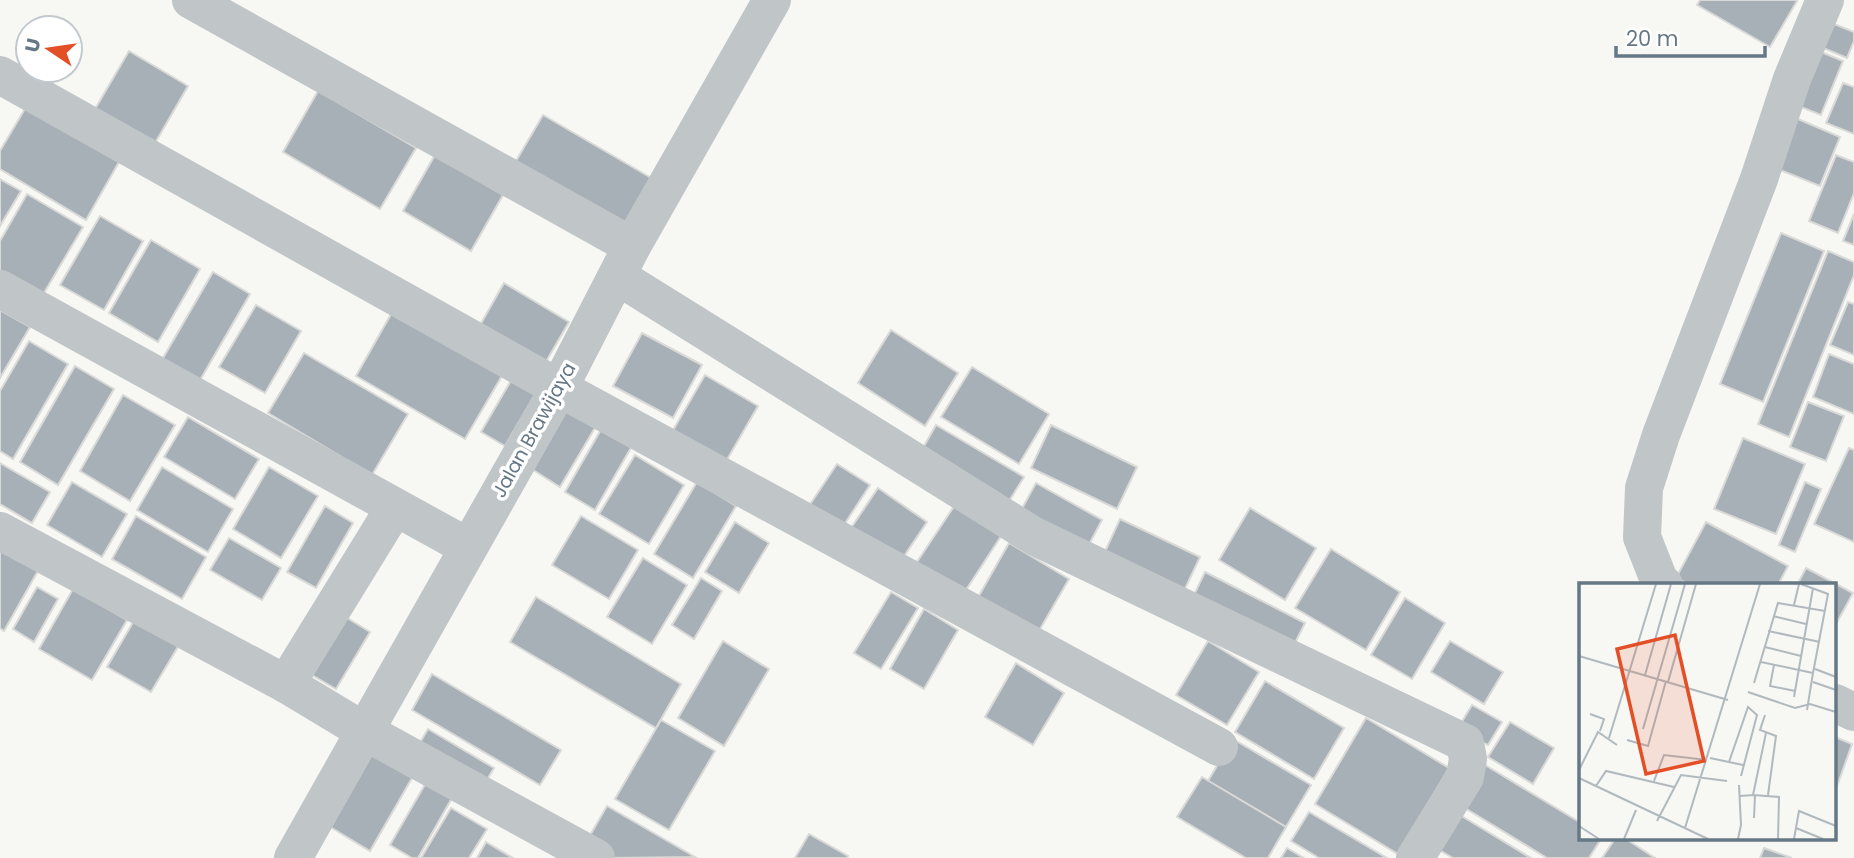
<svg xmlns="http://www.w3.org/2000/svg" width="1854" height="858" font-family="Poppins,sans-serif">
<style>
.building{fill:#a7b0b6;stroke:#d9d9d7;stroke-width:2}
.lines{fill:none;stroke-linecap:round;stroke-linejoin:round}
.street{stroke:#c0c5c8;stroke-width:38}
.labels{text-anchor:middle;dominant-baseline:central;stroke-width:7;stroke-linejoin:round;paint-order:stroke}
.street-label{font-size:19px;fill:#667885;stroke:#fff}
.inset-road{fill:none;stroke:#b0b9be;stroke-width:2}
.view{fill:#e35028;fill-opacity:0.15;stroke:#e35028;stroke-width:3.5}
.inset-edge{fill:none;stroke:#667885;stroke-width:3.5}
</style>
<rect width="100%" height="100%" fill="#f7f7f4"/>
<!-- building -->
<g class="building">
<polygon points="1700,0 1796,0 1797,1 1770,47 1697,5"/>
<polygon points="1827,21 1854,32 1854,41 1847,58 1816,45"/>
<polygon points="1814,49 1843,61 1821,115 1791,103"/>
<polygon points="129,51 188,86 151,150 91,116"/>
<polygon points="1843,83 1854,87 1854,134 1826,123"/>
<polygon points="318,91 416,148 380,209 283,152"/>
<polygon points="26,107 119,162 86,220 0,169 0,151"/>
<polygon points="543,115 653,179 626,225 516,161"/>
<polygon points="1791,116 1840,137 1820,186 1770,166"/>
<polygon points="435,155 503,195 471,251 403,211"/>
<polygon points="1836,155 1854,162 1854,193 1838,233 1809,221"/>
<polygon points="0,179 21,191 0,226"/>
<polygon points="27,194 83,227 41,298 0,274 0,241"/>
<polygon points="1854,214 1854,245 1843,241"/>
<polygon points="100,216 143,241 104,310 60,285"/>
<polygon points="1781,233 1824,251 1763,402 1720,384"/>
<polygon points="151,240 200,269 158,342 109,313"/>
<polygon points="1828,251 1854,262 1854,275 1789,437 1758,424"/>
<polygon points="213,272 250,294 196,387 159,365"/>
<polygon points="504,283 569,322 544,365 479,327"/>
<polygon points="1848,302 1854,304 1854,355 1830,345"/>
<polygon points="256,305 301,331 265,393 219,367"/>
<polygon points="394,309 503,374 465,439 356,376"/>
<polygon points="0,310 30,327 0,378"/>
<polygon points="891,330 958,373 925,426 858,383"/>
<polygon points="642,333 702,365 673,418 613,386"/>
<polygon points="29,341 68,364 13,459 0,451 0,391"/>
<polygon points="304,353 408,414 372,475 268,413"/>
<polygon points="1829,354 1854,364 1854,414 1813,397"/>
<polygon points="75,366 114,389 58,485 20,462"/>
<polygon points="972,367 1049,414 1019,464 941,417"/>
<polygon points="516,372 540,386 505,446 481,432"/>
<polygon points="705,375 758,406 721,470 668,439"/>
<polygon points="123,395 175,425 130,501 80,471"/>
<polygon points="1808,402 1844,416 1826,461 1790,447"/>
<polygon points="564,406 596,426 560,487 527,466"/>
<polygon points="188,417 259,459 235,499 164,457"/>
<polygon points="936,425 1024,477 1006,506 919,455"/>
<polygon points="1051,425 1137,467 1117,509 1031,468"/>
<polygon points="602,428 632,446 595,510 565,492"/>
<polygon points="1743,438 1805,464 1776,534 1714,509"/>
<polygon points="1849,448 1854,450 1854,542 1814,524"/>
<polygon points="635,455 684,485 649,544 599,514"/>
<polygon points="0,463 50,492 32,523 0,504"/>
<polygon points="837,464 870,485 838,534 805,512"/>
<polygon points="162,467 233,509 208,552 137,510"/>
<polygon points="269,467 318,496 281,558 233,529"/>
<polygon points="72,482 127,514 102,557 47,525"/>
<polygon points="697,482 736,506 693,578 654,554"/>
<polygon points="1805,482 1821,489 1795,552 1779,545"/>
<polygon points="1036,483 1102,520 1085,552 1019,514"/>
<polygon points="878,488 927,522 896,568 847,534"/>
<polygon points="959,499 1005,530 960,599 913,568"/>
<polygon points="325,506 353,523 316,588 287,572"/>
<polygon points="1250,508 1316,548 1285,600 1219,560"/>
<polygon points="136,516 206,557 182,599 112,559"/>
<polygon points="581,516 638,550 609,599 552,565"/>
<polygon points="1120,519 1200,557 1182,595 1103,556"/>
<polygon points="735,522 769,543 739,593 705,572"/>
<polygon points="1706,522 1788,566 1778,585 1690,585 1676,578"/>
<polygon points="229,538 281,568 262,600 210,570"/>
<polygon points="1009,543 1069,579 1036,636 976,601"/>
<polygon points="0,546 39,569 4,631 0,628"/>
<polygon points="1331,549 1400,592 1366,650 1295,608"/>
<polygon points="643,558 687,585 652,644 607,617"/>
<polygon points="1806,568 1853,593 1835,626 1835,585 1797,585"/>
<polygon points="1205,572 1305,623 1291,651 1191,601"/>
<polygon points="701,578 722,591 694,639 672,625"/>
<polygon points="37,587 58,599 34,642 13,629"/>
<polygon points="73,589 127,620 92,680 39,649"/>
<polygon points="891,592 918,608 881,669 854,653"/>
<polygon points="536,597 681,684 656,728 510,642"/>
<polygon points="1405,598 1445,623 1412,679 1371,655"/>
<polygon points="924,609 958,630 924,689 890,669"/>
<polygon points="339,613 370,632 336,689 305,671"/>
<polygon points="135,619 179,645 151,692 107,667"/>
<polygon points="723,641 769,669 724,746 678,718"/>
<polygon points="1208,641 1259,672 1227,725 1176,695"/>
<polygon points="1450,641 1503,672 1484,704 1431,672"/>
<polygon points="1016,663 1064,693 1033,745 985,717"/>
<polygon points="432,674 561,750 540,785 412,710"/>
<polygon points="1265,681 1344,728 1314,779 1235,732"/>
<polygon points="1472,705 1502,722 1488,745 1458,728"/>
<polygon points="1366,718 1449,768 1398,854 1315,804"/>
<polygon points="661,720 715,751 669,830 615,799"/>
<polygon points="1510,722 1554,748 1533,784 1488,757"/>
<polygon points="428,729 494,768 480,791 415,751"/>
<polygon points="1835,737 1852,744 1835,792"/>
<polygon points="1233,739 1311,785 1286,827 1208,781"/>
<polygon points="369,753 412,778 370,851 327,825"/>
<polygon points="1485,765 1581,823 1581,839 1601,839 1589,858 1547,858 1460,805"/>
<polygon points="1202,777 1286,827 1268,858 1246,858 1177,817"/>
<polygon points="427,781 453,796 418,858 412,858 390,845"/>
<polygon points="607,806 695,857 609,858 585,844"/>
<polygon points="451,808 487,829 469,858 421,858"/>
<polygon points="1450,809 1531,858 1453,858 1429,844"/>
<polygon points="1309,812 1387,858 1319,858 1291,841"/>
<polygon points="809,834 848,856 847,858 795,858"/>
<polygon points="1615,839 1626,839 1655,858 1602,858"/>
<polygon points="486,842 513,858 477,858"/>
<polygon points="1287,848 1304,858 1281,858"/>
<polygon points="1764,848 1792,858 1760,858"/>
</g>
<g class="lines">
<!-- street -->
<g class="street">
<polyline points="191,0 632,246"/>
<polyline points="0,75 559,388 1219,747"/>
<polyline points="617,276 1034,536 1465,743 1468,759 1465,777 1415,858"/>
<polyline points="0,289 468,547"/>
<polyline points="0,531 286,684 364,731 596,858"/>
<polyline points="1664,585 1659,580 1642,537 1644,488 1661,435 1759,179 1792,79 1825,0"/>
<polyline points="286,684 395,507"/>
<polyline points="1835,703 1854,712"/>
<polyline points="293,858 559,388 632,246 772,0"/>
</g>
</g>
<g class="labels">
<!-- street labels -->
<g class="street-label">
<text transform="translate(534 430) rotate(-61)">Jalan Brawijaya</text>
</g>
</g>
<!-- overview -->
<g transform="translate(1579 583)">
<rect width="257" height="257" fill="#f7f7f4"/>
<path class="inset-road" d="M 222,1 L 249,11 L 234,90M 215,22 L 220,1M 194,33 L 227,41M 189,48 L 241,59M 186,64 L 222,73M 0,73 L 149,117M 182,79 L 234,90 L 228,127M 195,82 L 191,103 L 216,108M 236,86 L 257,94M 66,92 L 92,1M 89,99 L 117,1M 234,99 L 257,107M 175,100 L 199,20 L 246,28M 169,109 L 216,125 L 231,121 L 257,129M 215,114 L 234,5M 11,131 L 25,136 L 21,148M 186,132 L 181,147 L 197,153 L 189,212M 64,146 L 106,1M 30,155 L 77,1M 48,157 L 69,163 L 87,98M 131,175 L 164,182M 150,179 L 169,124 L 178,132 L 162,193M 0,187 L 19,149 L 38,162M 0,195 L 129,256M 75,198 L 85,172 L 128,177M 17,203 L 27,188 L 95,204M 174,212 L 200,214 L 199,256M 161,213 L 174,212 L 187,150M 175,235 L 176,212M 78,238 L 102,192 L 148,198M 0,243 L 20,256M 106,245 L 181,1M 217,245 L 244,256M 45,256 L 57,227M 159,256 L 162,242 L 160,202M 215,256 L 220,228 L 257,243"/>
<path class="view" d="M 96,52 L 125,178 L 67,191 L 38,66 Z"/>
<rect width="257" height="257" class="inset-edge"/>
</g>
<!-- north arrow -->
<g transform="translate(49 49) rotate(283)"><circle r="33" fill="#ffffff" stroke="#c2c9ce" stroke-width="2"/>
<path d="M0-5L12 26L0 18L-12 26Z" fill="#e35028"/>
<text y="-10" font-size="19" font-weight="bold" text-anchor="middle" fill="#667885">U</text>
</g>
<!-- scale -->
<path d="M1616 46v10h149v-10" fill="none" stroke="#667885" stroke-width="3.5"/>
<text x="1626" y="46" font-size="21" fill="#667885" stroke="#ffffff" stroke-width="5" paint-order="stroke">20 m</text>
</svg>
